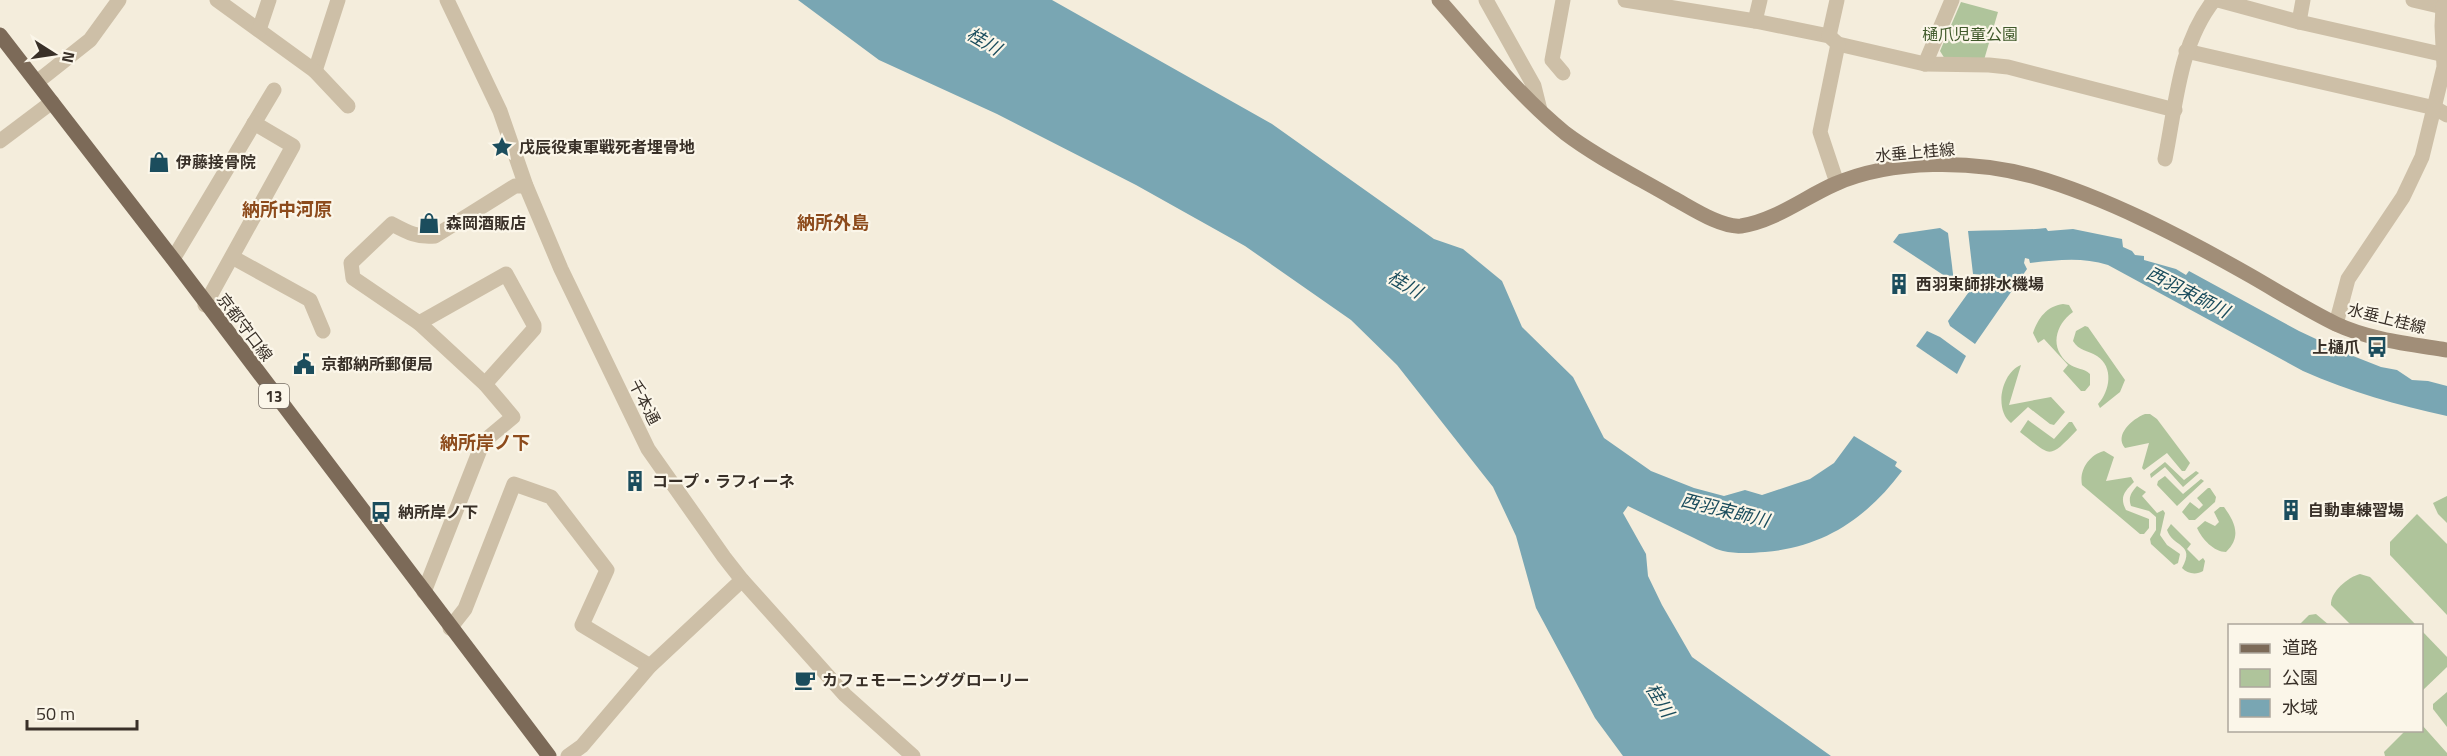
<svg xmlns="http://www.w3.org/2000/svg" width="2447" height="756" font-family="'Titillium Web','Noto Sans JP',sans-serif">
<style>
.green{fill:#afc49b}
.water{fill:#79a6b3}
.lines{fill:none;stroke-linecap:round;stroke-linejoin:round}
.street{stroke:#cdbfa7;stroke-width:15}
.secondary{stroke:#a18e78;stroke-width:15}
.primary{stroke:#7c6a58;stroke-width:15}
.labels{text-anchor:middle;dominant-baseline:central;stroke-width:4.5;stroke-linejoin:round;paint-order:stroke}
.shield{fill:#fbf6e9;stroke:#736b62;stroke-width:1.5}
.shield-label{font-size:15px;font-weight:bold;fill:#393028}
.park-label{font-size:16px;fill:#3f592a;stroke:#fbf6e9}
.poi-label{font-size:16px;font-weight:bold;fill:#393028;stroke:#fbf6e9;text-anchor:start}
.street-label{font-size:16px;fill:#393028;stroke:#fbf6e9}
.water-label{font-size:18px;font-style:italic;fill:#1b4d5d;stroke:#fbf6e9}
.neighbourhood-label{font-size:18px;font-weight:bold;fill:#8d4b1c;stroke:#fbf6e9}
</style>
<rect width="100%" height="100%" fill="#f4eddc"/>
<!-- green -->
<g class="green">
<polygon points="1961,2 1998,12 1984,60 1945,59 1940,51"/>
<path d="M 2063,304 L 2069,305 L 2073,312 C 2055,325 2049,348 2069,364 C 2075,369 2084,368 2090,374 L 2090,385 L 2085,391 L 2081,391 L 2063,371 L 2068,365 L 2044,339 L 2038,343 L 2033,333 C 2038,318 2047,306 2063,304 Z"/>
<path d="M 2085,326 L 2088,327 L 2125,380 L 2120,392 L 2100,408 L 2098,404 C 2110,391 2114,367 2097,356 C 2087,350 2079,351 2073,341 L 2076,331 Z"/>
<path d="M 2021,365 L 2009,405 L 2051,397 L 2065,412 L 2054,425 L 2050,424 L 2028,407 L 2011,423 C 1994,410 2001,373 2021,365 Z"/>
<path d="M 2145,414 L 2150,414 L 2157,419 L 2190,463 L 2185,471 L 2182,471 L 2167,453 L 2144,470 L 2142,468 L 2149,443 L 2125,448 C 2114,435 2132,419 2145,414 Z"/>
<path d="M 2028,420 L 2054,439 L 2069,422 L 2072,422 L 2077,430 C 2048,460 2052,457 2020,432 Z"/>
<path d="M 2104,451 L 2114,457 L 2106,481 L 2131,477 L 2134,482 C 2125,491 2119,497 2126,510 L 2149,519 L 2149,528 L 2144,534 L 2140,534 L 2082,485 C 2079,470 2089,455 2104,451 Z"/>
<polygon points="2165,462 2184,480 2196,471 2199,473 2183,487 2165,467 2151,478 2150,474"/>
<polygon points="2165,476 2183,494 2201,479 2204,481 2177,506 2157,485 2158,481"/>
<path d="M 2137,486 L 2146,492 L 2142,496 L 2157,513 L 2163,510 L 2165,513 L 2160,535 L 2167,545 L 2180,554 L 2178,563 L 2174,565 L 2151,544 L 2150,539 L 2156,530 L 2156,517 L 2149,511 L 2131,506 C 2128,497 2131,493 2137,486 Z"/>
<polygon points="2208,488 2210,488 2216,497 2215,502 2195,520 2189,520 2182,512 2190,502 2199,509 2203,505 2197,498"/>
<polygon points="2447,496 2447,523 2438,514 2433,503"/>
<path d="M 2220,507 L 2224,507 C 2235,522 2242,537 2226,552 C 2214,552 2202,539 2197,528 L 2205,521 L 2215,526 L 2219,522 L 2214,512 Z"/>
<polygon points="2417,514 2447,544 2447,615 2390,555 2390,542"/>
<path d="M 2171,524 L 2191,544 L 2187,549 L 2199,561 L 2203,558 L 2205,561 L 2203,571 C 2197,575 2187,574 2182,568 C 2196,543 2173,548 2167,530 Z"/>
<path d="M 2360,574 L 2370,577 L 2416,625 L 2351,625 L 2331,605 C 2330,592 2348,577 2360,574 Z"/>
<polygon points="2316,614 2329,625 2299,625 2309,615"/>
<polygon points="2422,631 2447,657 2447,667 2422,691"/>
<polygon points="2447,692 2447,727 2433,709 2433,704"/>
<polygon points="2422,725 2447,753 2447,756 2385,756 2384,752 2405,731 2422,730"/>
</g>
<!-- water -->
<g class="water">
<path d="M 798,0 L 1052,0 L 1272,124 L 1434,239 L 1463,249 L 1502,281 L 1522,327 L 1573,377 L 1604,438 L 1651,471 L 1694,488 L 1724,496 L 1745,490 L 1762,495 L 1810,479 L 1834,463 L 1854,436 L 1897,462 L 1895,466 L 1902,471 C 1867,518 1824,547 1765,552 C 1752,553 1736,554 1723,551 C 1714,549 1703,542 1694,538 C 1672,527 1650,517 1628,506 L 1623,513 L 1646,554 L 1648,576 L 1662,605 L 1692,657 L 1831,756 L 1623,756 L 1595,718 L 1536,608 L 1516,536 L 1493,487 L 1397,365 L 1351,320 L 1245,246 L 1136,185 L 997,114 L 879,60 Z"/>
<polygon points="1940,228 1948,233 1954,282 1893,242 1899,234"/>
<path d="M 2046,228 L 2048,231 L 2073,229 L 2122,239 L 2123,247 L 2132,251 L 2135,255 L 2144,256 L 2144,260 L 2176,269 L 2186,275 L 2189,271 L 2299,331 L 2348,354 L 2381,367 L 2397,370 L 2412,380 L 2428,381 L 2447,386 L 2447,416 C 2397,405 2350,392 2303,371 L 2108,265 C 2082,257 2058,260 2030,263 L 2029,259 L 2025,258 L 2024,263 L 2027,269 L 1975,344 L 1950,326 L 1948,321 L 1981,275 L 1973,274 L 1968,231 C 1994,230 2019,231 2046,228 Z"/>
<polygon points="1927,331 1940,337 1966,356 1957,374 1916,346"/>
</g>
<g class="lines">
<!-- street -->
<g class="street">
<polyline points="217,0 315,71 338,0"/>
<polyline points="447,0 500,111 526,186 561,269 648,449 724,557 742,580 845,695 913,756"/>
<polyline points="1486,0 1534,86 1540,110"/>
<polyline points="1625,0 1755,21 1829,36 1838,44 1925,64 1989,65 2008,67 2175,110"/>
<polyline points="2218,0 2299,22 2445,55"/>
<polyline points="2413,0 2443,7"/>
<polyline points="1755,21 1760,0"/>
<polyline points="2299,22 2303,0"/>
<polyline points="259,30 269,0"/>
<polyline points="1829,36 1837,0"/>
<polyline points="2186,51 2435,108 2447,115"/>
<polyline points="1925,64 1952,0"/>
<polyline points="315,71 348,106"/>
<polyline points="1563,73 1552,60 1563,0"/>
<polyline points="37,82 90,40 119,0"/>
<polyline points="0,141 52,102"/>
<path d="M 2165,159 C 2176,105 2179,44 2214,0"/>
<polyline points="1837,183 1820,132 1838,44"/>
<polyline points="232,257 310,300 323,331"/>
<polyline points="173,259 274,90"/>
<polyline points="205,305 293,146 254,123"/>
<polyline points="419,323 506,274 534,325 534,329 485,384"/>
<polyline points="2336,324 2348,279 2403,197 2422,157 2444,67 2442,26 2443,7 2447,0"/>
<path d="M 424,592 L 483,442 L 513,417 L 485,384 L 419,323 L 353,278 L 351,263 L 392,224 C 407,232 418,238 435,236 L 515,186 L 526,186"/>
<polyline points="450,628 465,609 514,484 551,497 607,570 582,625 650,666"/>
<polyline points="568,756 582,746 650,666 742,580"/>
</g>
<!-- secondary -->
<path class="secondary" d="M 1439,0 C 1479,45 1518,95 1565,133 C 1598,158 1637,177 1673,198 C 1690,207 1721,228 1741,226 C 1775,221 1805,197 1835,184 C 1892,159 1973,160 2032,176 C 2106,197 2184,238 2251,276 C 2279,292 2307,310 2336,324 C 2370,340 2410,344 2447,350"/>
<!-- primary -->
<polyline class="primary" points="0,35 173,259 549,756"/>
</g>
<!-- icons -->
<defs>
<symbol id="sight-bare" viewBox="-9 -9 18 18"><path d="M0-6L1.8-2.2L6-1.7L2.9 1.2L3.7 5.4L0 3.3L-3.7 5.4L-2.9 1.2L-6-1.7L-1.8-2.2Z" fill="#1b4d5d" stroke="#fbf6e9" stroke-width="2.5" paint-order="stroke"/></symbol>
<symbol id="shop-bare" viewBox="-9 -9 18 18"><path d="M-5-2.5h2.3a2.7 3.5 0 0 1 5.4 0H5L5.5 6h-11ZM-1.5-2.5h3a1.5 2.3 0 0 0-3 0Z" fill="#1b4d5d" stroke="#fbf6e9" stroke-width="2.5" paint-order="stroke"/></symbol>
<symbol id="building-bare" viewBox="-9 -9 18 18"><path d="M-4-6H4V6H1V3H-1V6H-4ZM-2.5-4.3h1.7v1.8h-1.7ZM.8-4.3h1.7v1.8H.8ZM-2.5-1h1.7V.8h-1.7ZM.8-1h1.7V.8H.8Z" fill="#1b4d5d" stroke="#fbf6e9" stroke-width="2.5" paint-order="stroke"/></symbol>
<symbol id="bus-bare" viewBox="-9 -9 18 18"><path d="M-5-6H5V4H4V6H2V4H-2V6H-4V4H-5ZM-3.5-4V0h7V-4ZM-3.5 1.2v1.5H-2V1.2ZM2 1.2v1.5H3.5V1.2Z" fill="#1b4d5d" stroke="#fbf6e9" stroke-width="2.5" paint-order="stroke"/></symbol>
<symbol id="civic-bare" viewBox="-9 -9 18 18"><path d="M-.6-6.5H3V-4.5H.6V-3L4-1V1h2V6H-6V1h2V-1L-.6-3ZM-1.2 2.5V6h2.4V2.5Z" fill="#1b4d5d" stroke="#fbf6e9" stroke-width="2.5" paint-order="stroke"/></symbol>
<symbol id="cafe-bare" viewBox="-9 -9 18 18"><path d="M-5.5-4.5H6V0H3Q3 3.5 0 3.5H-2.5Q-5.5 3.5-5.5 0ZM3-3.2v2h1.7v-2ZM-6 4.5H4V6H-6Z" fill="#1b4d5d" stroke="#fbf6e9" stroke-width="2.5" paint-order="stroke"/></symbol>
</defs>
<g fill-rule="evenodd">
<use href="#sight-bare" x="487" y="132" width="30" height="30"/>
<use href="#shop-bare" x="144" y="147" width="30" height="30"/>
<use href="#shop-bare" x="414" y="208" width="30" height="30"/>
<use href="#building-bare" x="1884" y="269" width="30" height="30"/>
<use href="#bus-bare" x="2362" y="332" width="30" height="30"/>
<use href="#civic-bare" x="289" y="349" width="30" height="30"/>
<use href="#building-bare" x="620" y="466" width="30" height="30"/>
<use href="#building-bare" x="2276" y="495" width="30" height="30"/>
<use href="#bus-bare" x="366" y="497" width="30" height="30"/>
<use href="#cafe-bare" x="790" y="665" width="30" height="30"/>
</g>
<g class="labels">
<!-- shield labels -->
<rect class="shield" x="259" y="384" width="30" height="24" rx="4.5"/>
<g class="shield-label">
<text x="274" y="396">13</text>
</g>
<!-- park labels -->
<g class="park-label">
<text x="1970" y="34">樋爪児童公園</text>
</g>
<!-- poi labels -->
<g class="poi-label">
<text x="519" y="147">戊辰役東軍戦死者埋骨地</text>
<text x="176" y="162">伊藤接骨院</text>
<text x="446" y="223">森岡酒販店</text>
<text x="1916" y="284">西羽束師排水機場</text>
<text x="2360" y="347" text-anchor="end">上樋爪</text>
<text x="321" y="364">京都納所郵便局</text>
<text x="652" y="481">コープ・ラフィーネ</text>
<text x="2308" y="510">自動車練習場</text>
<text x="398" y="512">納所岸ノ下</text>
<text x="822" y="680">カフェモーニンググローリー</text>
</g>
<!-- street labels -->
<g class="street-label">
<text transform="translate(1915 152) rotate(-5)">水垂上桂線</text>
<text transform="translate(2387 318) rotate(14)">水垂上桂線</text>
<text transform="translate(245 327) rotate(53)">京都守口線</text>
<text transform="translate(645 402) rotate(63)">千本通</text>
</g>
<!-- water labels -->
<g class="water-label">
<text transform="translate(984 41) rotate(30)">桂川</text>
<text transform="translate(1405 284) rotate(30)">桂川</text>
<text transform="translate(2188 292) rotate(27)">西羽束師川</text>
<text transform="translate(1725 510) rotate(14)">西羽束師川</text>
<text transform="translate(1660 700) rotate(59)">桂川</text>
</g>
<!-- neighbourhood labels -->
<g class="neighbourhood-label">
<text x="287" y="209">納所中河原</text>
<text x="833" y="222">納所外島</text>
<text x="485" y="442">納所岸ノ下</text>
</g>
</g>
<!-- legend -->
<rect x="2228" y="624" width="195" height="108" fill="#fbf6e9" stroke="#ada79c" stroke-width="1.5"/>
<rect x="2240" y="644" width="30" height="9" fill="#7c6a58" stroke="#ada79c" stroke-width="1.5"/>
<text x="2282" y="654" font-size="18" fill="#393028">道路</text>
<rect x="2240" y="669" width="30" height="18" fill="#afc49b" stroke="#ada79c" stroke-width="1.5"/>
<text x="2282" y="684" font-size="18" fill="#393028">公園</text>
<rect x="2240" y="699" width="30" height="18" fill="#79a6b3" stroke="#ada79c" stroke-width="1.5"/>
<text x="2282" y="714" font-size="18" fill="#393028">水域</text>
<!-- north arrow -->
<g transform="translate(54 54) rotate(102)" stroke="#fbf6e9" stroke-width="4.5" paint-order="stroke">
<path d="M0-4.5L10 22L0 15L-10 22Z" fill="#393028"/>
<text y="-9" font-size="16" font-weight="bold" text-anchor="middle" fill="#393028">N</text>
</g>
<!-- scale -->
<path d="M27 720v9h110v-9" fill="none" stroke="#393028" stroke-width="3"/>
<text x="36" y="720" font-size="18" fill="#393028" stroke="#fbf6e9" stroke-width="4.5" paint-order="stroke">50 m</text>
</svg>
